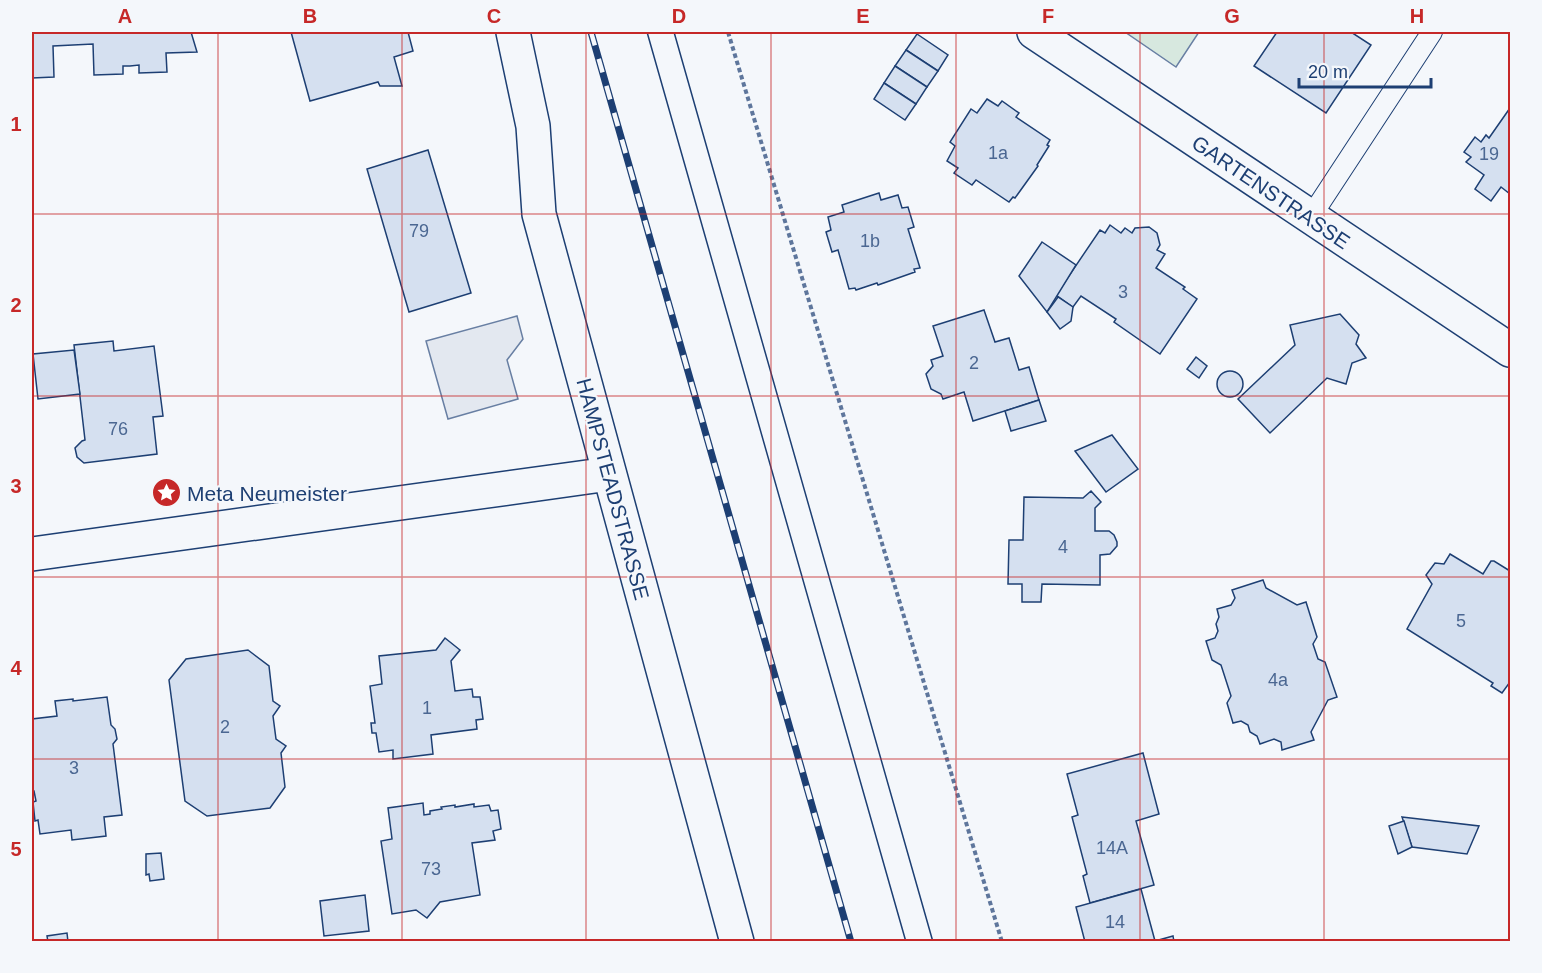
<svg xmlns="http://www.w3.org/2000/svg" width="1542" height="973" font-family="Helvetica,sans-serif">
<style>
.green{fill:#d7e8df;stroke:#687fa3;stroke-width:1.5}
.parking{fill:#e3e8f0;stroke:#687fa3;stroke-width:1.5}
.building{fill:#d5e0f0;stroke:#1d3f73;stroke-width:1.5}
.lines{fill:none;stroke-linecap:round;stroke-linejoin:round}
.lane-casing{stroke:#1d3f73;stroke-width:22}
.street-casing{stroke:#1d3f73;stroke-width:36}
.path{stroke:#5e769c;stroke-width:4;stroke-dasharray:4.5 3;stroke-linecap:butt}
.lane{stroke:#f4f7fb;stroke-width:20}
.street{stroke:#f4f7fb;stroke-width:33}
.tram{stroke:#1d3f73;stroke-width:1.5}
.rail-casing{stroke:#1d3f73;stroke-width:7}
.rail{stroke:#f4f7fb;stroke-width:4.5;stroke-dasharray:14;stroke-linecap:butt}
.grid{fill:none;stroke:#c62828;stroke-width:1.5;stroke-opacity:0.55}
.labels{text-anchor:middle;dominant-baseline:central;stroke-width:4.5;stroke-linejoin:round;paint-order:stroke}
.number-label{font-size:18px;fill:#4b6792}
.street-label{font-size:21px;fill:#1d3f73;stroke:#f4f7fb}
.poi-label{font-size:21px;fill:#1d3f73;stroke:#f4f7fb;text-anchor:start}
.neatline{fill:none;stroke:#c62828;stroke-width:2}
.grid-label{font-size:20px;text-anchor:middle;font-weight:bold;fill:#c62828}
</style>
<rect width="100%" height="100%" fill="#f4f7fb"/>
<!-- green -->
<polygon class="green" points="1125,32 1199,32 1176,67"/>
<!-- parking -->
<polygon class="parking" points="517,316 523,339 507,360 518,399 448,419 426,341"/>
<!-- building -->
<g class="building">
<polygon points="32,32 191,32 197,52 166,53 167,72 139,73 139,65 130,66 123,66 123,74 94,75 93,44 53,46 54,77 32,78"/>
<polygon points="291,32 408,32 413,51 394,57 402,86 380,86 378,82 310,101"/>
<polygon points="1277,32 1351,32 1371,45 1326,113 1254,66"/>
<polygon points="917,34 948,55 938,71 906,50"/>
<polygon points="906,50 938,71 927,87 895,66"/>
<polygon points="895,66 927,87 916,104 884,83"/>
<polygon points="884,83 916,104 905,120 874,99"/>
<polygon points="987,99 998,106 1002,101 1019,113 1016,117 1050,140 1047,145 1049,146 1037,165 1038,166 1015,198 1013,197 1009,202 976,180 972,185 954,173 958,168 947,161 955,146 950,142 971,109 977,113"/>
<polygon points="1510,108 1510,194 1501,187 1491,201 1475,189 1484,175 1466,162 1471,157 1464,152 1475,137 1481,142 1486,135 1489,138"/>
<polygon points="428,150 471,293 409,312 367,169"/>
<polygon points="879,193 881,200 898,195 902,208 908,207 914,227 908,229 920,268 914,269 915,272 878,285 877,283 856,290 855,288 849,289 838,250 832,252 826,232 831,230 828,217 844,212 842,205"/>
<polygon points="1110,225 1121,233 1125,228 1132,233 1135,228 1149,227 1157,233 1160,245 1157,250 1165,254 1156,268 1185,287 1183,289 1197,299 1160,354 1114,322 1116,319 1081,296 1073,307 1056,295 1100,230 1105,233"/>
<polygon points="1042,242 1076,265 1047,312 1019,276"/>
<polygon points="1058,297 1073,307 1071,321 1060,329 1047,312"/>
<polygon points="984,310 995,342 1009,338 1019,370 1029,367 1039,400 973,421 964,392 943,399 941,394 931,389 926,374 933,366 931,360 943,356 933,326"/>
<polygon points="1340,314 1359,335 1356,344 1366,358 1352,363 1346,384 1327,378 1270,433 1238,399 1295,345 1290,325"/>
<polygon points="113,341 114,351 154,346 163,416 153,417 157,454 84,463 77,457 75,448 82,441 85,440 74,345"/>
<polygon points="74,350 80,394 38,399 33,354"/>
<polygon points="1196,357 1207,366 1199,378 1187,369"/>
<circle cx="1230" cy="384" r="13"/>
<polygon points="1039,400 1046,421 1011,431 1005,411"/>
<polygon points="1112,435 1138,469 1106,492 1075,451"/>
<polygon points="1091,491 1101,502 1095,508 1095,531 1109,531 1114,535 1117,542 1117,546 1110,554 1100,555 1100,585 1042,584 1041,602 1022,602 1022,584 1008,584 1009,540 1023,540 1024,497 1083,498"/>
<polygon points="1450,554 1483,574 1491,561 1494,561 1510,571 1510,682 1502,693 1491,686 1493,683 1407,629 1432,584 1426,575 1435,563 1444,564"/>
<polygon points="1263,580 1266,588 1297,605 1306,602 1317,637 1313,644 1318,659 1325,662 1337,697 1328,700 1311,732 1314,740 1282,750 1281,742 1274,739 1260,744 1257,736 1250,732 1248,725 1241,721 1233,723 1227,703 1231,696 1221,665 1212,660 1206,641 1215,638 1218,631 1216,624 1219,617 1217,609 1231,605 1235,598 1232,590"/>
<polygon points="445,638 460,650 451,661 455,691 472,689 473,697 480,697 483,719 476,720 477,729 431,735 433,754 393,759 393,750 379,752 376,733 372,733 371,723 375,723 370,686 382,684 379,656 436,650"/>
<polygon points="248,650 269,666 273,701 280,706 273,716 276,739 286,746 281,753 285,787 270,808 207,816 185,801 169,680 186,659"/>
<polygon points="107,697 111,725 115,729 117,739 113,744 122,815 104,817 106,836 72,840 71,830 40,834 38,820 35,821 33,802 36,801 34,791 32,791 32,719 57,716 55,701 73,699 73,701"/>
<polygon points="1143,753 1159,814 1136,821 1154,885 1090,903 1083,876 1087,874 1072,817 1078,815 1067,774"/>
<polygon points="423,803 424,815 430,814 430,811 442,809 441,807 455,805 455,807 474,804 474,807 489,805 491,811 498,810 501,829 493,831 495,840 472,843 480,895 440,902 427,918 416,910 392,914 381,841 392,839 388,808"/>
<polygon points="1402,817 1479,826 1467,854 1412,847"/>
<polygon points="1404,821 1412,847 1398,854 1389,826"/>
<polygon points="161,853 164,879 150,881 149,874 146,875 146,854"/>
<polygon points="1141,889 1155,941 1173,936 1174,942 1085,942 1076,907"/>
<polygon points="365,895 369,931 324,936 320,901"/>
<polygon points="67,933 68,942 48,942 47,936"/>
</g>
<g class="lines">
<defs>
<polyline id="lane" points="1310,218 1432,32"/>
<g id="street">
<polyline points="513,32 533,126 539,214 737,942"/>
<polyline points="1034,32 1510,350"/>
<polyline points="32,554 609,474"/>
</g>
</defs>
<!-- lane casing -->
<use href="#lane" class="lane-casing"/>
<!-- street casing -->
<use href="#street" class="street-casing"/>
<!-- path -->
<polyline class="path" points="728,32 1002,942"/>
<!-- lane -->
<use href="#lane" class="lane"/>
<!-- street -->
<use href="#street" class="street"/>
<!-- tram -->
<g class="tram">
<polyline points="647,32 906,942"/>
<polyline points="674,32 933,942"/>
</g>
<defs>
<polyline id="rail" points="591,32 851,942"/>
</defs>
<!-- rail casing -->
<use href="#rail" class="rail-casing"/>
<!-- rail -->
<use href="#rail" class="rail"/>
</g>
<!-- grid -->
<path class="grid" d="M 218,32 L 218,942M 402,32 L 402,942M 586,32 L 586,942M 771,32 L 771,942M 956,32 L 956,942M 1140,32 L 1140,942M 1324,32 L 1324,942M 32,214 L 1510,214M 32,396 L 1510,396M 32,577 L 1510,577M 32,759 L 1510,759"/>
<!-- icons -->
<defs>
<symbol id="sight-disc" viewBox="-11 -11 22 22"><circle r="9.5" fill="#c62828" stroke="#f4f7fb"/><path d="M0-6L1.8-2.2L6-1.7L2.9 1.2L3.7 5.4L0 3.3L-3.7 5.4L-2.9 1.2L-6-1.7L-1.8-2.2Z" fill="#fff"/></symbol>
</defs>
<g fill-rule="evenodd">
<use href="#sight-disc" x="150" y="476" width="33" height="33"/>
</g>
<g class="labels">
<!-- number labels -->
<g class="number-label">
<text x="998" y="153">1a</text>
<text x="1489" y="154">19</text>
<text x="419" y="231">79</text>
<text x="870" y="241">1b</text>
<text x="1123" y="292">3</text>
<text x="974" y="363">2</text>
<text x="118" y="429">76</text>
<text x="1063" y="547">4</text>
<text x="1461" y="621">5</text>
<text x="1278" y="680">4a</text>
<text x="427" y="708">1</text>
<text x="225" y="727">2</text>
<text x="74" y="768">3</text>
<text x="1112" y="848">14A</text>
<text x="431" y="869">73</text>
<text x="1115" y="922">14</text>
</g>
<!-- street labels -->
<g class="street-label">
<text transform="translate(1271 192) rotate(34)">GARTENSTRASSE</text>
<text transform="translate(613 489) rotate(75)">HAMPSTEADSTRASSE</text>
</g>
<!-- poi labels -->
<g class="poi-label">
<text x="187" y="493">Meta Neumeister</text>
</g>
</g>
<!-- border -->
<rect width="1542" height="973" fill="none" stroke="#f4f7fb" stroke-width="66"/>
<!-- scale -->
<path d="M1299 78v9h132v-9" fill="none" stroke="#1d3f73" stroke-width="3"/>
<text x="1308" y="78" font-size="18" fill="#1d3f73" stroke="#f4f7fb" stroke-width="4.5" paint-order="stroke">20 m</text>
<rect x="33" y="33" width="1476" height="907" class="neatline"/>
<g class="grid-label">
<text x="125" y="23">A</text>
<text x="310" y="23">B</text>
<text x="494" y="23">C</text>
<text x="679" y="23">D</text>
<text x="863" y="23">E</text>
<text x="1048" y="23">F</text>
<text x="1232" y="23">G</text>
<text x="1417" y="23">H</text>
<text x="16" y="131">1</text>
<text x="16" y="312">2</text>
<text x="16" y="493">3</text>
<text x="16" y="675">4</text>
<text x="16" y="856">5</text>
</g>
</svg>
